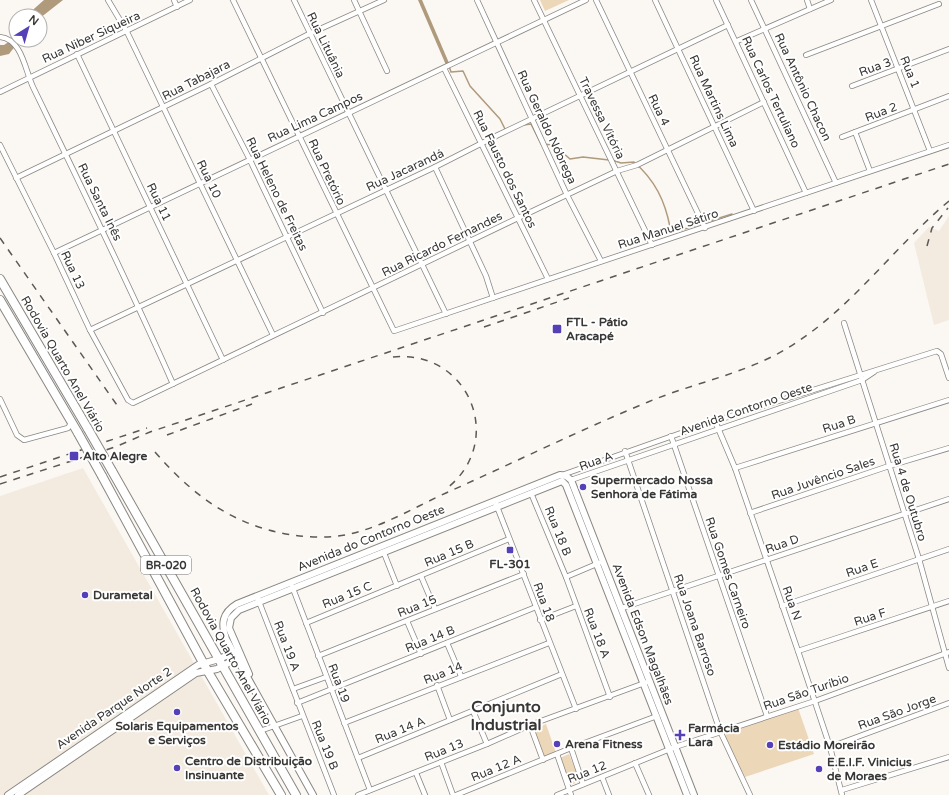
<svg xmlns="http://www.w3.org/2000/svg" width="949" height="795" font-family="'Varela Round',sans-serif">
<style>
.built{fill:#f3ebe0}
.green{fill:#edd7b9}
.water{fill:#af9a7c}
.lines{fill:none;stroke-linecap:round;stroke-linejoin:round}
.stream{stroke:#af9a7c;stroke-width:1.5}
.street-casing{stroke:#8a8783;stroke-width:6}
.secondary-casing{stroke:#8a8783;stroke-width:8}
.highway-casing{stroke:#8a8783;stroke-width:10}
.street{stroke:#fff;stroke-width:4.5}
.secondary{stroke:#fff;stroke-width:6}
.highway{stroke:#fff;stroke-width:8}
.rail{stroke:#5a5956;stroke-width:1.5;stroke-dasharray:7 7;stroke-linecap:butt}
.highway-bridge-casing{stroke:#8a8783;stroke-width:10;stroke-linecap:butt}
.highway-bridge{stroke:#fff;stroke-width:8}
.poi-dot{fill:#5640b8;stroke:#fff;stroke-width:1.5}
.labels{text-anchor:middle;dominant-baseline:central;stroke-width:4;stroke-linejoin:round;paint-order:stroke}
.shield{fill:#fff;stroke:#747372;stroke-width:1}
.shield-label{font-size:11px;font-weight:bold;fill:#383735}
.street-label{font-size:12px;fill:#383735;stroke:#fff}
.poi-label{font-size:12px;font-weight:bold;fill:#383735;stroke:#fff;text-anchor:start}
.district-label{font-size:16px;font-weight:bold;fill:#383735;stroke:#fff}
</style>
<rect width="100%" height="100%" fill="#fbf7f3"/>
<!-- built -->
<g class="built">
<polygon points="949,216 949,320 934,325 914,243 929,227 939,231"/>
<polygon points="83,468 269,795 0,795 0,496"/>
</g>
<!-- green -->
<g class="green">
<polygon points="540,0 569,0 545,11"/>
<polygon points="798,708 814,754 745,777 725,736 727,732"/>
<polygon points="546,724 556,753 545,758 534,729"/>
<polygon points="569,754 580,781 571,785 560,758"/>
</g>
<!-- water -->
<g class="water">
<polygon points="44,0 63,0 40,18 40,16 26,16"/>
<polygon points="418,0 422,0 449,63 446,65"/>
<polygon points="10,41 16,45 9,54 0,56 0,45 4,45"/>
</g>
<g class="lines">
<!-- stream -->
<g class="stream">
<polyline points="449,66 451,72 463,71 470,86 500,119 506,131"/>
<polyline points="523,125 531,124 541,144 554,145 570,159 583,157 609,160"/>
<path d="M 612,160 L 621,163 L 634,162 C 655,180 665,201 670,227 L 678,231 L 732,214"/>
</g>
<defs>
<g id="street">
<polyline points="108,0 127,32 273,335"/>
<polyline points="174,0 177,7"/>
<polyline points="233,0 394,331 949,145"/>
<polyline points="294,0 446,314"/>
<polyline points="354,0 387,71"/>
<polyline points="477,0 567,195 601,261"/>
<polyline points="534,0 652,245"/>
<polyline points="596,0 705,228"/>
<polyline points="655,0 754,211"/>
<polyline points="716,0 806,193"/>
<polyline points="751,0 836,183"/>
<polyline points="807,0 810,9"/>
<polyline points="871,0 930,151"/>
<path d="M 0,37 C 22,39 25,70 33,87 C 81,186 129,284 173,384"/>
<polyline points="737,41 831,0"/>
<polyline points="77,54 223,360"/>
<polyline points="806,55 939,4"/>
<polyline points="444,68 548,279"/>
<polyline points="211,84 249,158 323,313"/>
<polyline points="852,86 949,49"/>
<polyline points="0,92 190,0"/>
<polyline points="855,132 870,171"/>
<polyline points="842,137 949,96"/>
<polyline points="0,145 54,253 90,330 128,400 133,403 518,218 617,171 637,165 764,102"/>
<polyline points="435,167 486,276 493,298"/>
<polyline points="16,178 211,84 309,34 384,0"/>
<polyline points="54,253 586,0"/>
<polyline points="844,323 919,559 949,668"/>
<polyline points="90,330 435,167 498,135 728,25"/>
<polyline points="0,399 17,435 24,440 68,428 72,422"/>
<polyline points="715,421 735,468 798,651 830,747 842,795"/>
<polyline points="671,436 767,716"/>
<polyline points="625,451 720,731 750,795"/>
<polyline points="735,468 949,400"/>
<polyline points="562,475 715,421 937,351 941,354 949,378"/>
<polyline points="571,480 862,380 874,372"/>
<polyline points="531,493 566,577 610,697"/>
<polyline points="496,504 576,709"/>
<polyline points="750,513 889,466 949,448"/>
<polyline points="384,553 397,586"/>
<polyline points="421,576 435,609"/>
<polyline points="566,577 599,563"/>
<polyline points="292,586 370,790"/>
<polyline points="258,599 334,795"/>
<polyline points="782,606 949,549"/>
<polyline points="622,608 949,499"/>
<polyline points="540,620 576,606"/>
<polyline points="407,621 421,654"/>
<polyline points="306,623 509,539"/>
<polyline points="447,643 461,676"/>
<polyline points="798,651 949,601"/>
<polyline points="318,656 524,574"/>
<polyline points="437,685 450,720"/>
<polyline points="293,689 326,677"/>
<polyline points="297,703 536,607"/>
<polyline points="473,711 487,744"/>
<polyline points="344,723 549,643"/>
<polyline points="530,725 543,760"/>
<polyline points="260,731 302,716"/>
<polyline points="830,747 949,703"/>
<polyline points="571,748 583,784"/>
<polyline points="557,754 571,795"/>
<polyline points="358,758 562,674"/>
<polyline points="441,762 453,795"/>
<polyline points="635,763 649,795"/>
<polyline points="416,773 425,795"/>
<polyline points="602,777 609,795"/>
<polyline points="842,790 949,757"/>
<polyline points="358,795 487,744 530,725 650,681"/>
<polyline points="456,795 571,748 657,716"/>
<polyline points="557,795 675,747 815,701 949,652"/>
</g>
<g id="secondary">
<polyline points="249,674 229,628 231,618 239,610 562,481 566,485 687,795"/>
<polyline points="8,795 198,665 219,659 235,652"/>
<polyline points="18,795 196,673 217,669 240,657"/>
<path d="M 313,795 L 226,639 C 221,624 222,613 237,604 L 560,475 L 566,476 L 571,480 L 694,795"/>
</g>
<g id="highway">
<polyline points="0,279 88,429"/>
<polyline points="0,300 78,433"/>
<polyline points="112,471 296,795"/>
<polyline points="102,476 207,670 281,795"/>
</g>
</defs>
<!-- street casing -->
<use href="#street" class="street-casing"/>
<!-- secondary casing -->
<use href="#secondary" class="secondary-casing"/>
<!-- highway casing -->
<use href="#highway" class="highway-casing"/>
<!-- street -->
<use href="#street" class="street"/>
<!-- secondary -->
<use href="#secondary" class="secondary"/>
<!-- highway -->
<use href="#highway" class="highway"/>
<!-- rail -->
<g class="rail">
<polyline points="0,238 119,408"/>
<polyline points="927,246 932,228 948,208"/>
<polyline points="484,327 569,298"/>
<path d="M 393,357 C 469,349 507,442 446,489"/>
<polyline points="167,435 252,404"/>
<path d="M 155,452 C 199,503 248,535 317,537 C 364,539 404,512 446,493 C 513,463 580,430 648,402 C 698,381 752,373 797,342 C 855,304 896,245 949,201"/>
<polyline points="0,477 147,428"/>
<polyline points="0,484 115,447 150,432 949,164"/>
</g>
<defs>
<g id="highway-bridge">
<polyline points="88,429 112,471"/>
<polyline points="78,433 102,476"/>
</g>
</defs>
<!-- highway-bridge casing -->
<use href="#highway-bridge" class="highway-bridge-casing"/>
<!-- highway-bridge -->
<use href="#highway-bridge" class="highway-bridge"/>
</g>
<!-- markers -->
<g class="poi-dot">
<rect x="552" y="324" width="10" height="10" rx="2"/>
<rect x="69" y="451" width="10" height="10" rx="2"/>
<circle cx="583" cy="487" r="4"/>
<rect x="506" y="546" width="8" height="8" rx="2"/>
<circle cx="85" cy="595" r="4"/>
<circle cx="177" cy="712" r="4"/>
<path d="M678 729h4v4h4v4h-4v4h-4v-4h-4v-4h4z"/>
<circle cx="557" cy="744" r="4"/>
<circle cx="770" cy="745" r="4"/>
<circle cx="177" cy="768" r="4"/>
<circle cx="819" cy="769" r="4"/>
</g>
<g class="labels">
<!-- shield labels -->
<rect class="shield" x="141" y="556" width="50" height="18" rx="3"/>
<g class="shield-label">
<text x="166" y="565">BR-020</text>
</g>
<!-- street labels -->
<g class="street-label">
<text transform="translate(91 37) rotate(-25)">Rua Niber Siqueira</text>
<text transform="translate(326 45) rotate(64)">Rua Lituânia</text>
<text transform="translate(875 67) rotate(-20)">Rua 3</text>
<text transform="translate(910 72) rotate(68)">Rua 1</text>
<text transform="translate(196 80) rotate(-27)">Rua Tabajara</text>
<text transform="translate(803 87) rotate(65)">Rua Antônio Chacon</text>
<text transform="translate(771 92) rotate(65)">Rua Carlos Tertuliano</text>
<text transform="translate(714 101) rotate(65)">Rua Martins Lima</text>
<text transform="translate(659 110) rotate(64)">Rua 4</text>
<text transform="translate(881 112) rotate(-21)">Rua 2</text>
<text transform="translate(315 117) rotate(-25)">Rua Lima Campos</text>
<text transform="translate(602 118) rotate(64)">Travessa Vitória</text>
<text transform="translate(547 127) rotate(65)">Rua Geraldo Nóbrega</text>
<text transform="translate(505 169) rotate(64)">Rua Fausto dos Santos</text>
<text transform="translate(405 170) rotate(-25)">Rua Jacarandá</text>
<text transform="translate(327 172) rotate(65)">Rua Pretório</text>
<text transform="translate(209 179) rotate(64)">Rua 10</text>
<text transform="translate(277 194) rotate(64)">Rua Heleno de Freitas</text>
<text transform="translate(100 202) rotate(64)">Rua Santa Inês</text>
<text transform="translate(159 202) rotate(64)">Rua 11</text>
<text transform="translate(668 229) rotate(-18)">Rua Manuel Sátiro</text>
<text transform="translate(442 244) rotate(-26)">Rua Ricardo Fernandes</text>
<text transform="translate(73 270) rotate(65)">Rua 13</text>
<text transform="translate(63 364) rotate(60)">Rodovia Quarto Anel Viário</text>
<text transform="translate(746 409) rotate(-19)">Avenida Contorno Oeste</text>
<text transform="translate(839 424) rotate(-18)">Rua B</text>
<text transform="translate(596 461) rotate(-20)">Rua A</text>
<text transform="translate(823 478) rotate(-19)">Rua Juvêncio Sales</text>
<text transform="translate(908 492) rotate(73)">Rua 4 de Outubro</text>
<text transform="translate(558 531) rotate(68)">Rua 18 B</text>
<text transform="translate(371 538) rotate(-22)">Avenida do Contorno Oeste</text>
<text transform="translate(782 544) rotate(-19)">Rua D</text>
<text transform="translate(449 553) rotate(-23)">Rua 15 B</text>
<text transform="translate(862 568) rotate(-19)">Rua E</text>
<text transform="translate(728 573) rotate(71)">Rua Gomes Carneiro</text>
<text transform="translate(347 595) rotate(-22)">Rua 15 C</text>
<text transform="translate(544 602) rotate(70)">Rua 18</text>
<text transform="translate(792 603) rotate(70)">Rua N</text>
<text transform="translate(417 606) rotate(-22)">Rua 15</text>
<text transform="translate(870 617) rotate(-18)">Rua F</text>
<text transform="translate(695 625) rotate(71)">Rua Joana Barroso</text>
<text transform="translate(597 633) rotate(69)">Rua 18 A</text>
<text transform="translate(643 634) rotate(69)">Avenida Edson Magalhães</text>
<text transform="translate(430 639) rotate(-22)">Rua 14 B</text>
<text transform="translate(287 646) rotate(69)">Rua 19 A</text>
<text transform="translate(231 656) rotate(61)">Rodovia Quarto Anel Viário</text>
<text transform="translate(443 673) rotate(-22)">Rua 14</text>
<text transform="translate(339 683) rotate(69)">Rua 19</text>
<text transform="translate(806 692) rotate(-19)">Rua São Turíbio</text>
<text transform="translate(114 708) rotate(-34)">Avenida Parque Norte 2</text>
<text transform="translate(897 712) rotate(-20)">Rua São Jorge</text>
<text transform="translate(400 730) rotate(-22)">Rua 14 A</text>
<text transform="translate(325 745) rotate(68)">Rua 19 B</text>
<text transform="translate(444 750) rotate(-22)">Rua 13</text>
<text transform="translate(496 768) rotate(-22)">Rua 12 A</text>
<text transform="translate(587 772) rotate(-22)">Rua 12</text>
</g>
<!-- poi labels -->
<g class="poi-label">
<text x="566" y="322">FTL - Pátio<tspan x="566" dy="14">Aracapé</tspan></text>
<text x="83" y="456">Alto Alegre</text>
<text x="591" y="480">Supermercado Nossa<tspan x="591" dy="14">Senhora de Fátima</tspan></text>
<text x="510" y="564" text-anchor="middle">FL-301</text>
<text x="93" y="595">Durametal</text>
<text x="177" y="726" text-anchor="middle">Solaris Equipamentos<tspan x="177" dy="14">e Serviços</tspan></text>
<text x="688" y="728">Farmácia<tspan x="688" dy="14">Lara</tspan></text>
<text x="565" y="744">Arena Fitness</text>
<text x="778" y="745">Estádio Moreirão</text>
<text x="185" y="761">Centro de Distribuição<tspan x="185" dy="14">Insinuante</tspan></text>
<text x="827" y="762">E.E.I.F. Vinicius<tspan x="827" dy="14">de Moraes</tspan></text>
</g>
<!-- district labels -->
<g class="district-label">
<text x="506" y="707">Conjunto<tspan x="506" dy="18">Industrial</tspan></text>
</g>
</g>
<!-- north arrow -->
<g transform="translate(28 28) rotate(37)"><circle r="19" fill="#ffffff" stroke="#afafae"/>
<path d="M0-3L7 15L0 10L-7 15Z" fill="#5640b8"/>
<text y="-6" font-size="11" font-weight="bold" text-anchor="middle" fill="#383735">N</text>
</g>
</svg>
